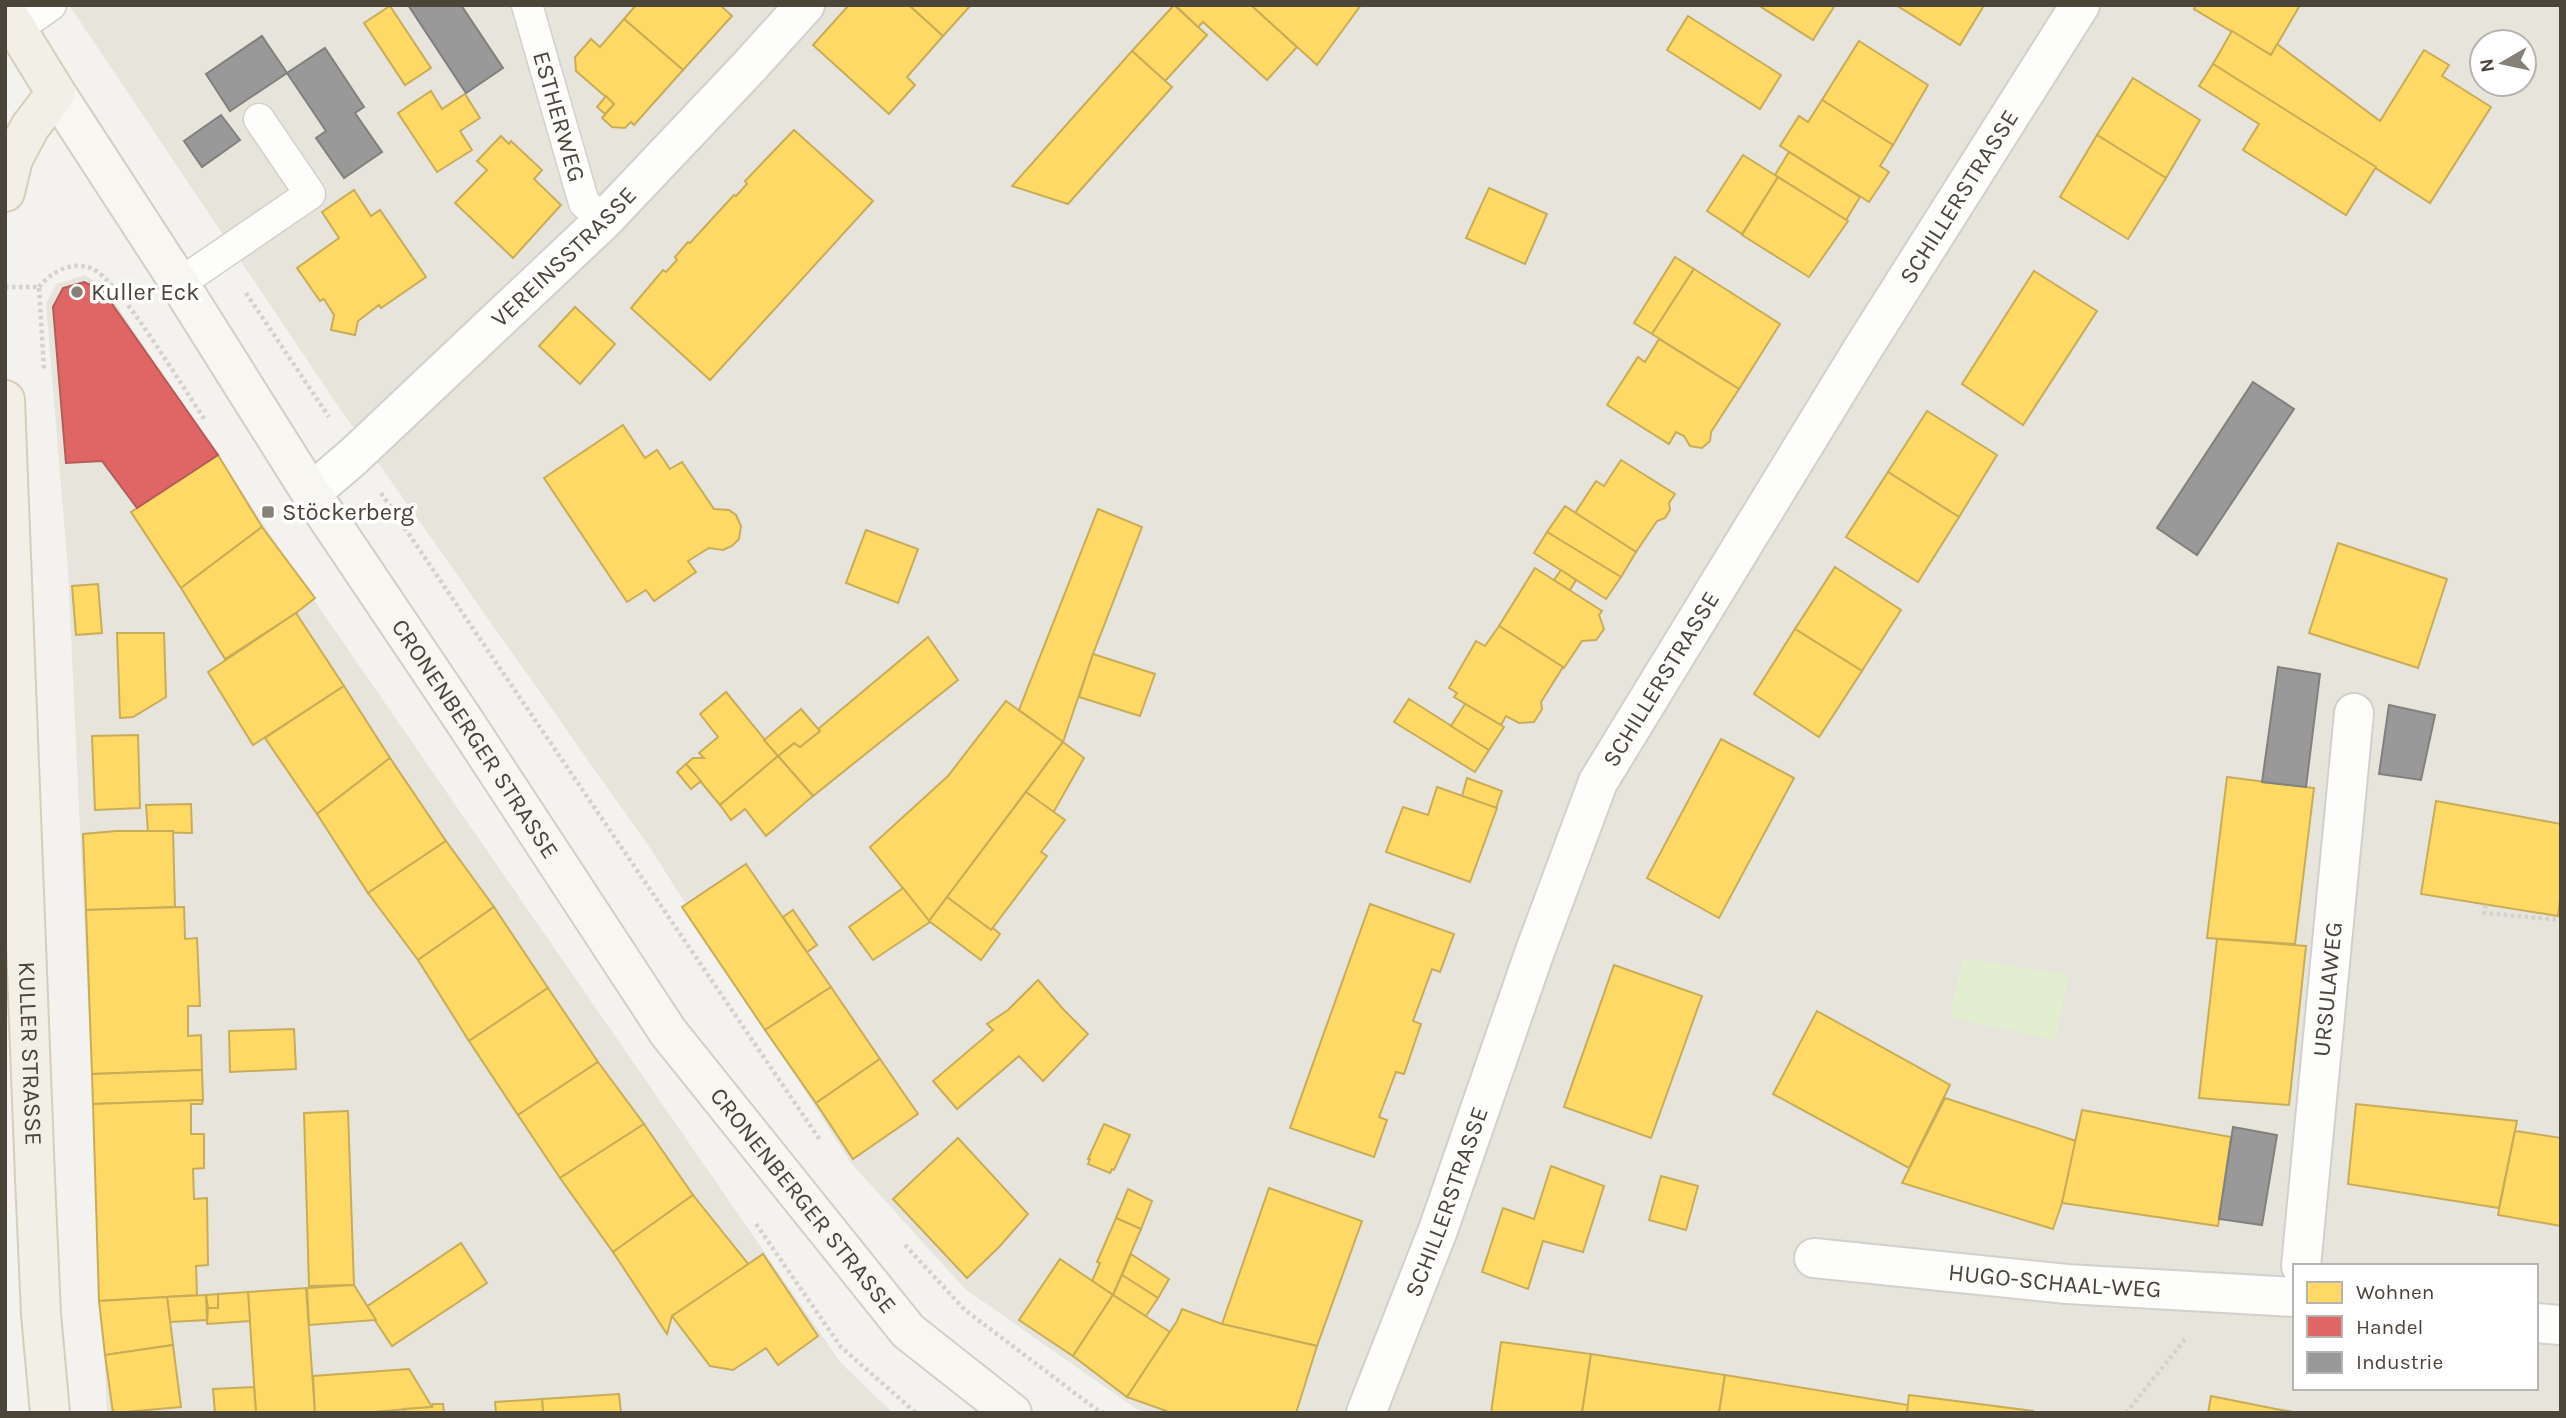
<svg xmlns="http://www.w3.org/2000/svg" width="2566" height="1418" font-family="Karla,sans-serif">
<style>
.residential{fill:#e7e4dc;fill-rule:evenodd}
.green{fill:#e1eecf}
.homes{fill:#ffd966;stroke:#c9ac58;stroke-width:2}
.shops{fill:#e06666;stroke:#b35c58;stroke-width:2}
.industry{fill:#999;stroke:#82807c;stroke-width:2}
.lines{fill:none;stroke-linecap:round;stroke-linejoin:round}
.lane-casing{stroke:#d2d0cb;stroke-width:33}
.street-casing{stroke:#d2d0cb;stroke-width:42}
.secondary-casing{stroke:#d3cfc5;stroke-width:42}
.primary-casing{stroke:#d6cebb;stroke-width:42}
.path{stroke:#d3d2cc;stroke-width:4.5;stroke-dasharray:3.5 3.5;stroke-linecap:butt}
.lane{stroke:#fdfdfc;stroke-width:30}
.street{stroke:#fdfdfc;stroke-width:38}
.secondary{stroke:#f7f6f1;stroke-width:38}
.primary{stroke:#f2efe6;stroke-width:38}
.poi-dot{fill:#868178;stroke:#fff;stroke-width:2.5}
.labels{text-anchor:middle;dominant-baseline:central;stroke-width:7;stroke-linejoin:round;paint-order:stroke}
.street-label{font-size:24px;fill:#4b4439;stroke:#fff}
.poi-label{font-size:24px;fill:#4b4439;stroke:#fff;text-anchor:start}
</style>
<rect width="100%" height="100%" fill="#f4f2ee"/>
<!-- residential -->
<g class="residential">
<path d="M 69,5 L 2561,5 L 2561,1413 L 1147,1413 L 1135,1408 L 965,1289 L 851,1163 L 652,851 L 336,403 ZM 2482,42 L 2524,42 L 2524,84 L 2482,84 ZM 2295,1266 L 2536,1266 L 2536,1388 L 2295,1388 Z"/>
<polygon points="85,275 105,288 327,619 841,1363 893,1413 107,1413 68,570 46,304 56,284"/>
</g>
<!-- green -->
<polygon class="green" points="1963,958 2069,975 2055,1040 1950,1017"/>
<!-- homes -->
<g class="homes">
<polygon points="636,5 720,5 732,16 683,70 624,19"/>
<polygon points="849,5 909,5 943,36 907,77 915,85 889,114 813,45"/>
<polygon points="909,5 971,5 943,36"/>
<polygon points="1174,5 1207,35 1165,81 1132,51"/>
<polygon points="1175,5 1251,5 1297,47 1267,80 1203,22 1198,27"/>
<polygon points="1251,5 1361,5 1317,65"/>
<polygon points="1758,5 1835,5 1813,40"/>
<polygon points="1896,5 1980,5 1983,7 1960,45"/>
<polygon points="2196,5 2300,5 2271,55 2194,9"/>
<polygon points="390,6 431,68 405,85 364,23"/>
<polygon points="1688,16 1781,75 1760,109 1667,50"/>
<polygon points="624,19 683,70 634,125 631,122 625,128 612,127 602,118 614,104 576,71 575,57 591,39 600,47"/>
<polygon points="2232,31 2271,55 2277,44 2380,121 2424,50 2449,65 2442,76 2491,107 2430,203 2213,64"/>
<polygon points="1859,41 1928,85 1893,145 1822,100"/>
<polygon points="1132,51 1172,87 1068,204 1012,186"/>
<polygon points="2213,64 2376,167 2346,215 2243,150 2259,124 2199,86"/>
<polygon points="2133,78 2200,120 2166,178 2097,135"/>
<polygon points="431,91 442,109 465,94 480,118 460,131 472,150 437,172 398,113"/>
<polygon points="606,96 614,104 605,114 597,107"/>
<polygon points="1822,100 1893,145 1880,166 1889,172 1869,202 1780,146 1799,116 1808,122"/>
<polygon points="794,130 873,201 710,380 631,308 663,270 666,272 677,260 675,257 688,242 690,243 734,195 736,196 747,184 745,181"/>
<polygon points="2097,135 2166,178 2128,239 2060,197"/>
<polygon points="501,136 509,144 511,141 542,170 534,179 561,205 513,258 455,203 487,170 477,161"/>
<polygon points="1789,152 1860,197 1846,220 1775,175"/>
<polygon points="1743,155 1778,177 1742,234 1707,211"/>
<polygon points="1778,177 1848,221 1809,277 1742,235"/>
<polygon points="1489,188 1547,214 1525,264 1466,238"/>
<polygon points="354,190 371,216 380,210 426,277 381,308 379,305 358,321 355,335 331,330 334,315 324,299 320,301 297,268 339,238 322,212"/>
<polygon points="1675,257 1694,269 1652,334 1634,323"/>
<polygon points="1694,269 1780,324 1739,389 1652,334"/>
<polygon points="2034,271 2097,311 2023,425 1962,384"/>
<polygon points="575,307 615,344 580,384 539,346"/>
<polygon points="1659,339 1739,389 1711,432 1710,441 1702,448 1690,446 1684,436 1676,432 1669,444 1607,405 1638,357 1645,362"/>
<polygon points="1927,411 1997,455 1959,517 1888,472"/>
<polygon points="623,425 645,458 657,450 670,469 682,462 714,509 729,510 736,515 741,526 739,539 732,546 723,550 709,548 688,561 696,572 654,601 646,590 627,602 544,478"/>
<polygon points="218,455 262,527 181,588 131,512"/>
<polygon points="1621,460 1675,494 1669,503 1670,510 1665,518 1657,521 1636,552 1575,513 1596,481 1604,486"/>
<polygon points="1888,472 1959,517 1918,582 1846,537"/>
<polygon points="1565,506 1636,552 1621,577 1547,532"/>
<polygon points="1098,509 1142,527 1093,654 1063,742 1019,710"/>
<polygon points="262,527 315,598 296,613 225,659 181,588"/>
<polygon points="866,530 918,549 898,603 846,583"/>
<polygon points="1547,532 1621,577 1606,599 1534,553"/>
<polygon points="2338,543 2447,579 2418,668 2309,633"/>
<polygon points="1835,567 1901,610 1862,671 1795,629"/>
<polygon points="1535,568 1602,611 1599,615 1604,629 1596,640 1582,641 1564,668 1499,626"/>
<polygon points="1561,570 1576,580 1570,590 1554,580"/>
<polygon points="98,584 102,633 76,635 72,586"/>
<polygon points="296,613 344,686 253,745 208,672"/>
<polygon points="1499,626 1563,667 1541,702 1542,709 1534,722 1519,723 1506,716 1501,725 1454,697 1457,693 1449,688 1476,641 1485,646"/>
<polygon points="1795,629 1862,671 1819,737 1754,694"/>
<polygon points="117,633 164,633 166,697 133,717 120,718"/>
<polygon points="928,637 958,680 813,796 778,756 794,743 800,747 820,731 818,729"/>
<polygon points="1093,654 1155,674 1140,716 1079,697"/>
<polygon points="344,686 390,758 317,814 265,738"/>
<polygon points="726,692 778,756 720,805 686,764 693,758 704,758 699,753 718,737 700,714"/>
<polygon points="1409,699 1489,750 1475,772 1394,722"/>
<polygon points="1006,701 1063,742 929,921 870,847 948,776"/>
<polygon points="1465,704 1504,727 1489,750 1451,726"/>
<polygon points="801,709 820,731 800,747 794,743 778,756 764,740"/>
<polygon points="138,735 140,808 95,810 92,736"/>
<polygon points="1721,739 1794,778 1719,918 1647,878"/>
<polygon points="1063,742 1084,758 1053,813 1026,792"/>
<polygon points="778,756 813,796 766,836 745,809 731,820 720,805"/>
<polygon points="390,758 446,841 368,893 317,814"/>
<polygon points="686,764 701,781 691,789 677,772"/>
<polygon points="2227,777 2314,788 2295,944 2207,938"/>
<polygon points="1467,778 1502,791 1496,808 1462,796"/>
<polygon points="1437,787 1497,808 1470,882 1386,852 1403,807 1428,815"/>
<polygon points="1026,792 1065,820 1041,852 1047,856 991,930 947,897"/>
<polygon points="2436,801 2561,824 2561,890 2558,916 2421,894"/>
<polygon points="191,804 192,833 148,832 146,805"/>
<polygon points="116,831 173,831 175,907 86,910 83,834"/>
<polygon points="446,841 494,907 418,960 368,893"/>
<polygon points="746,864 831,987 765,1030 682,907"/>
<polygon points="903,888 930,922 873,960 849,927"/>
<polygon points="947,897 991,930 993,928 1000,934 981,960 929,921"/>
<polygon points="1370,904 1454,934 1440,972 1432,969 1413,1021 1421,1024 1404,1074 1396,1072 1379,1117 1387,1120 1374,1157 1290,1128"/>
<polygon points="184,907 185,939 197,938 200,1006 188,1006 188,1036 201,1035 202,1070 92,1074 86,910"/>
<polygon points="494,907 548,988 469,1041 418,960"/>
<polygon points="793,910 817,945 807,952 783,917"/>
<polygon points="2217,939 2306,946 2289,1105 2199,1098"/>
<polygon points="1614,965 1702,996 1651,1138 1564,1107"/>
<polygon points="1038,980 1063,1009 1088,1034 1043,1081 1019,1056 957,1109 933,1081 993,1030 987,1024 1008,1010"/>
<polygon points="831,987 880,1059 816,1103 765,1030"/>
<polygon points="548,988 598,1062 518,1115 469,1041"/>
<polygon points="1817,1011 1950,1085 1909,1168 1773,1094"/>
<polygon points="294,1029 296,1069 230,1072 229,1031"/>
<polygon points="880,1059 918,1114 853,1159 816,1103"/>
<polygon points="598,1062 644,1124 560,1178 518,1115"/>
<polygon points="202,1070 203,1100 93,1104 92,1074"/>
<polygon points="1945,1098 2076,1141 2062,1203 2053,1229 1902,1183"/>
<polygon points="203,1100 202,1104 191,1104 191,1134 204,1134 204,1168 193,1169 194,1199 207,1198 208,1265 196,1266 197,1295 99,1301 93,1104"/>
<polygon points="2356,1104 2517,1121 2499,1208 2348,1184"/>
<polygon points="2082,1110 2231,1137 2218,1226 2062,1203"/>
<polygon points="348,1111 354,1285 309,1286 304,1113"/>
<polygon points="644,1124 693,1195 613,1252 560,1178"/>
<polygon points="1104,1124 1130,1135 1114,1170 1112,1169 1110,1173 1088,1164 1090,1159 1088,1159"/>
<polygon points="2515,1131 2561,1138 2561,1226 2498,1215"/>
<polygon points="958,1138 1028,1214 999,1247 967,1278 893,1199"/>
<polygon points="1551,1166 1604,1186 1583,1252 1543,1241 1528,1289 1482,1272 1503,1208 1534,1219"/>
<polygon points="1661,1176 1698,1186 1686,1230 1649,1220"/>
<polygon points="1269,1188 1362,1221 1317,1346 1222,1324"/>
<polygon points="1128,1189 1152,1201 1141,1229 1116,1218"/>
<polygon points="693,1195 749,1265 672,1316 667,1334 613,1252"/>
<polygon points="1116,1218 1141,1229 1113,1295 1092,1281 1100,1263 1097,1262"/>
<polygon points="461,1243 487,1283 392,1346 366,1307"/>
<polygon points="763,1254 818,1336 778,1365 766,1348 733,1370 710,1366 672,1316"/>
<polygon points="1131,1254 1169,1279 1158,1298 1122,1275"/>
<polygon points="1060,1259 1113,1295 1073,1356 1019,1320"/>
<polygon points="1122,1275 1158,1298 1146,1316 1113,1295"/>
<polygon points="354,1285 376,1320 309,1325 307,1288"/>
<polygon points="306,1288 315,1413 256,1413 248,1292"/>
<polygon points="248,1292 250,1321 207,1324 208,1308 218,1308 218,1294"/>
<polygon points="218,1294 218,1308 208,1308 206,1295"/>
<polygon points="206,1295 207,1320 170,1322 167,1297"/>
<polygon points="1113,1295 1170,1332 1127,1397 1073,1356"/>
<polygon points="167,1297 173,1345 105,1355 99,1301"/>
<polygon points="1182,1309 1222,1324 1317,1346 1296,1413 1172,1413 1127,1397 1177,1321"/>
<polygon points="1501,1342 1591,1354 1582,1413 1491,1413"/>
<polygon points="173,1345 181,1407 113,1413 105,1355"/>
<polygon points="1591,1354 1725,1375 1719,1413 1582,1413"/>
<polygon points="409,1369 432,1407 361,1413 315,1413 313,1376"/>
<polygon points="1725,1375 1908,1405 1907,1413 1719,1413"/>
<polygon points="254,1387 256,1413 215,1413 213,1389"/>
<polygon points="619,1394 621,1413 543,1413 542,1399"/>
<polygon points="1909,1395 2033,1411 2033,1413 1907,1413"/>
<polygon points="2211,1396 2276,1409 2299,1413 2208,1413"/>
<polygon points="542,1399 543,1413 496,1413 495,1402"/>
<polygon points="433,1404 443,1404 444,1413 405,1413 404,1409 432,1407"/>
</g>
<!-- shops -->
<polygon class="shops" points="84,282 103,291 218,455 137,508 102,461 66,463 53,307 63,288"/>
<!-- industry -->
<g class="industry">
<polygon points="408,5 461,5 503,68 466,93"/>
<polygon points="262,36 287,73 230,111 206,74"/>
<polygon points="325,48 364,107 355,113 382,152 344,178 316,138 326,131 287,73"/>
<polygon points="221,115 240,140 202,167 184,141"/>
<polygon points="2253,382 2294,409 2197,555 2157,528"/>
<polygon points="2278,667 2320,674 2306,787 2262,782"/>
<polygon points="2389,705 2435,715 2421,780 2379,774"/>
<polygon points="2233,1127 2277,1135 2262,1225 2219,1219"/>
</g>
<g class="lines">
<defs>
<g id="lane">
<path id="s1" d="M 527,5 L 584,203 L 604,220"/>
<polyline points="17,29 51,5"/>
<polyline points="180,283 310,194 259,119"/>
</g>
<g id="street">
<path id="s2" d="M 311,493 L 354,456 L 604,220 L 748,68 L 805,5"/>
<path id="s3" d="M 1814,1258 L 2067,1284 L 2295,1297"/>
<path id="s4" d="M 2301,1266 L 2354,713"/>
<polyline points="2536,1323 2561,1325"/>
<path id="s5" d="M 1366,1413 L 1438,1230 L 1535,951 L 1598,782 L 1862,350 L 2080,5"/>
</g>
<g id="secondary">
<path id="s6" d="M 56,93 L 167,264 L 311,493 L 463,719 L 668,1032 L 908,1331 L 1012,1413"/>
</g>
<g id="primary">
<polyline points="5,10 56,93 30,127 13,159 5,192"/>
<path id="s7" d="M 5,400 L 35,1178 L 41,1314 L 50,1413"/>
</g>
</defs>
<!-- lane casing -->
<use href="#lane" class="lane-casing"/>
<!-- street casing -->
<use href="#street" class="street-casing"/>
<!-- secondary casing -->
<use href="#secondary" class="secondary-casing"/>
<!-- primary casing -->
<use href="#primary" class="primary-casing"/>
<!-- path -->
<g class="path">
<polyline points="5,287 39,287 44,370"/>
<path d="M 39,287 C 51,272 71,261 91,268 C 119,279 184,390 205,420"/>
<polyline points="246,293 329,417"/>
<polyline points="122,296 130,291"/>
<polyline points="381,493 820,1140"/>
<polyline points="2486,905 2484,913 2561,920"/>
<polyline points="756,1224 841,1347 916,1413"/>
<polyline points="905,1245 965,1310 1096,1409 1104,1413"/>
<polyline points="2126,1413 2185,1339"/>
</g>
<!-- lane -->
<use href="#lane" class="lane"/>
<!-- street -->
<use href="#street" class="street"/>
<!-- secondary -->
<use href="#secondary" class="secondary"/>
<!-- primary -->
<use href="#primary" class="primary"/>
</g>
<!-- markers -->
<g class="poi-dot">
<circle cx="77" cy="292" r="7"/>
<rect x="261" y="505" width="14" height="14" rx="3.5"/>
</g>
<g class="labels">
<!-- street labels -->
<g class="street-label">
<text stroke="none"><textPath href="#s1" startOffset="116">ESTHERWEG</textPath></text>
<text stroke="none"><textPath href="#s5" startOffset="1360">SCHILLERSTRASSE</textPath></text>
<text stroke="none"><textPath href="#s2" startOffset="346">VEREINSSTRASSE</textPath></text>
<text stroke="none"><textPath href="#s5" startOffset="793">SCHILLERSTRASSE</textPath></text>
<text stroke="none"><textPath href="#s6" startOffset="770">CRONENBERGER STRASSE</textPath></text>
<text stroke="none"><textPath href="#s4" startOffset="278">URSULAWEG</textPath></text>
<text stroke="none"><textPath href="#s7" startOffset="654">KULLER STRASSE</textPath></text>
<text stroke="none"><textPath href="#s6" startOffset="1337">CRONENBERGER STRASSE</textPath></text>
<text stroke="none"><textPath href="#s5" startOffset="226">SCHILLERSTRASSE</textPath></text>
<text stroke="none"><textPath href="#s3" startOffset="242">HUGO-SCHAAL-WEG</textPath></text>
</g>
<!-- poi labels -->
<g class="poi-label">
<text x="91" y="292">Kuller Eck</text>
<text x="282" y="512">Stöckerberg</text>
</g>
</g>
<!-- border -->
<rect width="2566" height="1418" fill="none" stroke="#4b4439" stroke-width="14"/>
<!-- legend -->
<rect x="2293" y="1264" width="245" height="126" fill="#ffffff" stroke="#b7b4b0" stroke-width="2"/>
<rect x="2307" y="1282" width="35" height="21" fill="#ffd966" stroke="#b7b4b0" stroke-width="2"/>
<text x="2356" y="1299" font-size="21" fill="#4b4439">Wohnen</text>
<rect x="2307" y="1316" width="35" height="21" fill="#e06666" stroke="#b7b4b0" stroke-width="2"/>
<text x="2356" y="1334" font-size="21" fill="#4b4439">Handel</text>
<rect x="2307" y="1352" width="35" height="21" fill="#999999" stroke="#b7b4b0" stroke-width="2"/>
<text x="2356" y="1369" font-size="21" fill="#4b4439">Industrie</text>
<!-- north arrow -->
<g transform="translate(2503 63) rotate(261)"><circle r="33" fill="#ffffff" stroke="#b7b4b0" stroke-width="2"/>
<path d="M0-5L12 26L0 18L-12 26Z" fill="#868178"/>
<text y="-10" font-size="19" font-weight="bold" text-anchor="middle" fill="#4b4439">N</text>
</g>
</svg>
